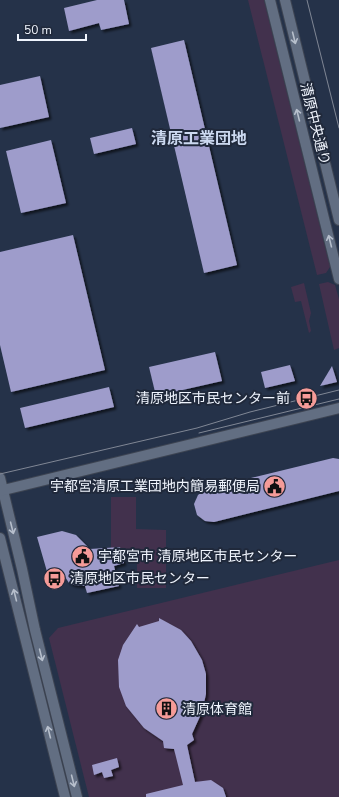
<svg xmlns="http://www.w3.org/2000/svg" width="339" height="797" font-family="'Nunito Sans','Noto Sans JP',sans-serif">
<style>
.built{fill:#253249}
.green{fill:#42314d}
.building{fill:#9e9ccb;filter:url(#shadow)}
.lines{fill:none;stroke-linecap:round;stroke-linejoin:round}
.tertiary-casing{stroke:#3d4452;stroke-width:12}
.tertiary{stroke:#626e82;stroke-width:10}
.tram{stroke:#808795;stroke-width:1}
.oneway{stroke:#b7bfcc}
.labels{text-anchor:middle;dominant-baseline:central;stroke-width:4;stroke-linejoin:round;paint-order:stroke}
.street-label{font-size:14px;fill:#f0f5fe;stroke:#20293b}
.poi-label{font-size:14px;fill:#f0f5fe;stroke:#20293b;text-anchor:start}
.quarter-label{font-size:16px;font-weight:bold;fill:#ccd9f0;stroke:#20293b}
</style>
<defs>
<filter id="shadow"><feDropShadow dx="2.5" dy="2.5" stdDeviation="1" flood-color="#0009"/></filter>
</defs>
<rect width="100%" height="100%" fill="#20293b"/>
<!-- built -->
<rect class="built" x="0" y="0" width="339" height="797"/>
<!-- green -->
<g class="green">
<polygon points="248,0 264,0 330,267 326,273 317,275"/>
<polygon points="328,282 335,285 339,299 339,348 334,350 319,284"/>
<polygon points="304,283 311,313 309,321 311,331 309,333 301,301 295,302 291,287"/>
<polygon points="111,497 136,497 136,529 166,530 166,588 137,588 137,552 111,551"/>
<polygon points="339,560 339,797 89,797 49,638 58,628"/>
</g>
<!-- building -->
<g class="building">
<polygon points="97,0 124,0 129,24 101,30 99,23 69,31 64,8"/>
<polygon points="184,40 237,265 204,273 151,48"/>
<polygon points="40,76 49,117 0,128 0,85"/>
<polygon points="132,128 136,144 94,154 90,138"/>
<polygon points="51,140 66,203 21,213 6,151"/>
<polygon points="73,235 105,370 11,392 0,345 0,252"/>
<polygon points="215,352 222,381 156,396 149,367"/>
<polygon points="290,365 295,381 265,388 261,372"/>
<polygon points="332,366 337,382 320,386"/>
<polygon points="109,387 114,407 25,428 20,408"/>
<polygon points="333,458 339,459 339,491 214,522 205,521 197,515 194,504 198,495 206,489"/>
<polygon points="62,531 76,535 90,549 120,547 124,563 114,566 119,586 87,593 85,586 74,585 69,583 62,572 48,575 37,537"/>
<polygon points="159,618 181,630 191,641 202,660 206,674 206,694 202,712 192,734 194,740 187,745 195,782 211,780 223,788 226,797 146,797 146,794 183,785 174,749 164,748 163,741 144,728 126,706 119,687 118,660 123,645 137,624 139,627 159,621"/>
<polygon points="117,758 119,767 111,770 113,776 104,778 102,772 94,775 92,765"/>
</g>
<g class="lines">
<defs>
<g id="tertiary">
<polyline points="270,0 339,279"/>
<polyline points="285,0 339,220"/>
<polyline points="0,478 22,569 35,630 77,797"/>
<polyline points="0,491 339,408"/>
<polyline points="0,538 65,797"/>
</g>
</defs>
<!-- tertiary casing -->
<use href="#tertiary" class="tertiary-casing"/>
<!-- tertiary -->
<use href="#tertiary" class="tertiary"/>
<!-- tram -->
<g class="tram">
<polyline points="307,0 339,128"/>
<polyline points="199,433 339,399"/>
<polyline points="0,474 197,428 250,412 339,390"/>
</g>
</g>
<!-- one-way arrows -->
<defs><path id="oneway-shaft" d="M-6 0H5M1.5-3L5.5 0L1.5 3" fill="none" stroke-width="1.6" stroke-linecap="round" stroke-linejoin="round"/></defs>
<g class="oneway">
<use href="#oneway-shaft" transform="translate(294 38) rotate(76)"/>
<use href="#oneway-shaft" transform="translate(298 115) rotate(-104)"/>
<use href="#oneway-shaft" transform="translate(330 241) rotate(-104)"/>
<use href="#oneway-shaft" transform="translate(12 528) rotate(76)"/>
<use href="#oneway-shaft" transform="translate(15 595) rotate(-104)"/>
<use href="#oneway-shaft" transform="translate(41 655) rotate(76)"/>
<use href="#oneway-shaft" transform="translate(49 732) rotate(-104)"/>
<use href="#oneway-shaft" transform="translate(73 781) rotate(76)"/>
</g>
<!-- icons -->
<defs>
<symbol id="bus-disc" viewBox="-11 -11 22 22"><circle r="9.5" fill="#f59b98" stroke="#20293b"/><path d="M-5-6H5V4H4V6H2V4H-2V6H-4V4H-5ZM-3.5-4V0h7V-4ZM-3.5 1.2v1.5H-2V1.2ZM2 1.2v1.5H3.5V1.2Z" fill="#111"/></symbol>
<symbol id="civic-disc" viewBox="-11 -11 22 22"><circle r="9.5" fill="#f59b98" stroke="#20293b"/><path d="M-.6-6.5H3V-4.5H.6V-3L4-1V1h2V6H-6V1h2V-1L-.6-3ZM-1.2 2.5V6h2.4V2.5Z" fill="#111"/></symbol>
<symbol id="building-disc" viewBox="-11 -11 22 22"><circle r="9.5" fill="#f59b98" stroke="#20293b"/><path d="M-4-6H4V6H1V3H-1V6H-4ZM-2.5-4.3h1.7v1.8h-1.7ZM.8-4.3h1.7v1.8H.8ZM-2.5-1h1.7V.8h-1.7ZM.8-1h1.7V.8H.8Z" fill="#111"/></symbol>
</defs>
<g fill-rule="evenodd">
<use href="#bus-disc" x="294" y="386" width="25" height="25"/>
<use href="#civic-disc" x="262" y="474" width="25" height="25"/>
<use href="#civic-disc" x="70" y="544" width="25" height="25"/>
<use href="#bus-disc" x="42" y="566" width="25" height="25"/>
<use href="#building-disc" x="154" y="696" width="25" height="25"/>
</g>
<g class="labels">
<!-- street labels -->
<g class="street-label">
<text transform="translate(315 124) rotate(76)">清原中央通り</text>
</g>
<!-- poi labels -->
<g class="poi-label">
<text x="290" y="398" text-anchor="end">清原地区市民センター前</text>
<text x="260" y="486" text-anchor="end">宇都宮清原工業団地内簡易郵便局</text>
<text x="98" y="556">宇都宮市 清原地区市民センター</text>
<text x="70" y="578">清原地区市民センター</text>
<text x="182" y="709">清原体育館</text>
</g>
<!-- quarter labels -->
<g class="quarter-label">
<text x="199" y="139">清原工業団地</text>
</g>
</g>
<!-- scale -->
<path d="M18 34v6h68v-6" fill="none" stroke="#f0f5fe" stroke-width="2"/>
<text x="24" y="34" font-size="12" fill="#f0f5fe" stroke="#20293b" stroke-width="3" paint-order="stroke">50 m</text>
</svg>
